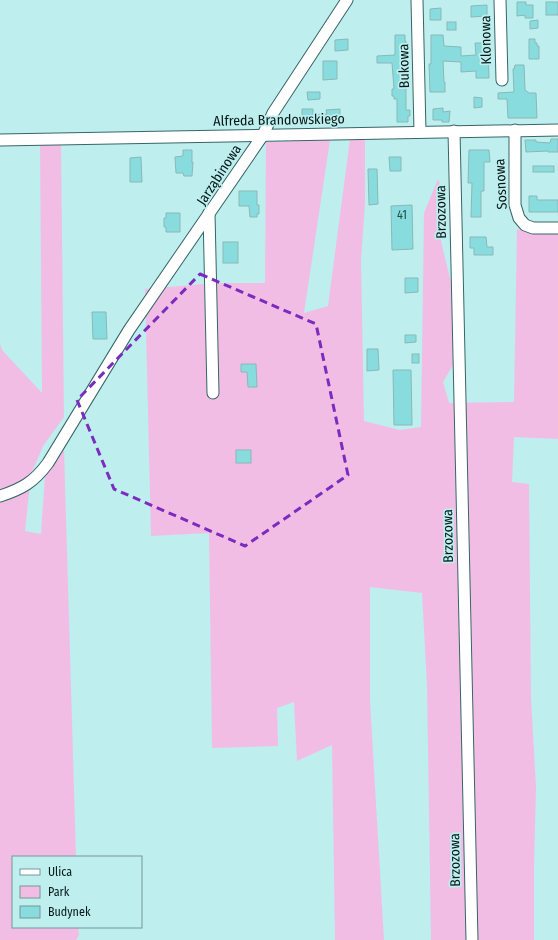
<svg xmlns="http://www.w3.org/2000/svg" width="558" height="940" font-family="'Fira Sans Condensed',sans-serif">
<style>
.green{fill:#f2bde5}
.building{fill:#89dcdd;stroke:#89b8b8}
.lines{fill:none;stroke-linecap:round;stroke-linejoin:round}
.minor-casing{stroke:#386566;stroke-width:13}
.minor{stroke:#fff;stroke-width:11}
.marked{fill:none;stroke:#7b2cbf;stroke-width:3;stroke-dasharray:8 5;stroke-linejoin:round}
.labels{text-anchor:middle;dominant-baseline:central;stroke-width:3.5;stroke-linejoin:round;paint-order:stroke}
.number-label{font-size:12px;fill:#264949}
.street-label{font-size:14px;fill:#051818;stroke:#beeeee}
</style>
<rect width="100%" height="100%" fill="#beeeee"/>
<!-- green -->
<g class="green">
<polygon points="350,139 365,139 365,203 361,260 364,421 400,430 421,427 424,213 438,179 443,192 447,216 441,241 451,283 453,365 443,382 449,403 514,402 517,229 530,233 558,233 558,439 514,437 512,482 529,484 531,699 536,787 534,867 534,940 431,940 427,685 422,593 370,587 370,701 384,940 335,940 332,745 297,761 294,702 277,708 278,746 212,748 209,533 151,536 145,289 204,284 207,364 217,283 265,283 266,142 330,140 304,313 328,306"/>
<polygon points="40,143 61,143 64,417 43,446 31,474 25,531 41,534 45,476 64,450 76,857 13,857 13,927 78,927 79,935 76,940 0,940 0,344 2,350 42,393"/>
</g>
<!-- building -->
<g class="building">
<polygon points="517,2 526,2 526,5 533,5 533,18 525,18 525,15 517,16"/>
<rect x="546" y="2" width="12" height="13"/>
<polygon points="487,5 487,16 471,17 471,6"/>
<polygon points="441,8 441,20 430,20 430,9"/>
<polygon points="538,20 538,28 530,29 530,21"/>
<rect x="447" y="22" width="9" height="8"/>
<polygon points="395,35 405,35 405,41 406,41 406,110 410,110 410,116 408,116 408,122 397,122 397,99 394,99 394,96 392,96 392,89 394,89 392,63 377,63 377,56 395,55"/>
<polygon points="431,35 443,35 444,46 461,47 461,56 476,55 475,43 488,43 489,78 476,78 476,71 461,72 461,62 443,61 444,82 445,82 445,92 430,92 429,64 431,64"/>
<polygon points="348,39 348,50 335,51 335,40"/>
<polygon points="529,39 535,39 535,43 537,43 537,46 539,46 539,59 529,59"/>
<polygon points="323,61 337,61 337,79 323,80"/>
<polygon points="515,65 524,65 525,90 529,93 536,93 537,118 508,118 507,99 498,99 498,93 514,92 513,69 514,69"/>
<polygon points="307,92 320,92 320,99 308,100"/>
<polygon points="474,97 482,98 482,107 474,108"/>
<polygon points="443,108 443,112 450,111 449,122 442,122 442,120 433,120 433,109"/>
<polygon points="302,109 313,109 313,115 327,114 326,110 340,109 340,122 313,123 313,120 302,120"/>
<polygon points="551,139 558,139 558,152 548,152 548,151 526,152 525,140 536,140 536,142 550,143"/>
<polygon points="183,150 192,150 192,163 193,162 192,176 184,176 183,173 176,173 175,157 183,156"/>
<polygon points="469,150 489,150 490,162 484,162 484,191 481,191 481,217 471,217 472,183 468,183"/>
<polygon points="141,157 142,182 130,182 130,158"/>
<polygon points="389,157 401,157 401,171 390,171"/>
<rect x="533" y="166" width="21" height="6"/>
<polygon points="368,169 377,169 378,204 369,205"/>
<polygon points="239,191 257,191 257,205 259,205 259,214 257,214 257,217 250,217 249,206 239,206"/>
<polygon points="529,196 537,196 537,200 558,200 558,212 529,212"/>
<polygon points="412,205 413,249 392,250 391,206"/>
<polygon points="166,213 180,213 180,232 166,232 166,227 164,227 164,218 166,218"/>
<polygon points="470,237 486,237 487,247 493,247 493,255 474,255 474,248 470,248"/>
<rect x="223" y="242" width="15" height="21"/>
<polygon points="405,278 418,278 418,292 405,293"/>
<polygon points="92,312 106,312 107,339 93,339"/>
<polygon points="405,335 416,335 416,342 405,343"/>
<polygon points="367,349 378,349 379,370 367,371"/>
<rect x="412" y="354" width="7" height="9"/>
<polygon points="241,364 256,364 257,387 248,387 247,372 241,372"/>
<polygon points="393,370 411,370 412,425 394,425"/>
<rect x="236" y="450" width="15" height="13"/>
</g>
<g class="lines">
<defs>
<g id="minor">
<polyline points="417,0 420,132"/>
<polyline points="500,0 502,80"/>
<polyline points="515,130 515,205 519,218 525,225 533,228 558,228"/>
<polyline points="454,131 472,940"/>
<polyline points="0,140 558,130"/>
<polyline points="209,213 213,393"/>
<path d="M 0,496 C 22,489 34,482 48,463 L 129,330 L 263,135 L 273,113 L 347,0"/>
</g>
</defs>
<!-- minor casing -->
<use href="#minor" class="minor-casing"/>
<!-- minor -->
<use href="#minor" class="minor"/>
</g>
<!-- marked area -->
<path class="marked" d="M 200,274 L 316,324 L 348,475 L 245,546 L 114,489 L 77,400 Z"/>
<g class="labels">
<!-- number labels -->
<g class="number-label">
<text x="402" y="215">41</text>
</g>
<!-- street labels -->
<g class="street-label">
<text transform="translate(486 40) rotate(-91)">Klonowa</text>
<text transform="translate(404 66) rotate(-91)">Bukowa</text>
<text transform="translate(279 120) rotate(-1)">Alfreda Brandowskiego</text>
<text transform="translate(219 175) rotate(-57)">Jarząbinowa</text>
<text transform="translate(501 184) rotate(-93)">Sosnowa</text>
<text transform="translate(441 212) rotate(-91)">Brzozowa</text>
<text transform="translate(448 536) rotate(-91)">Brzozowa</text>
<text transform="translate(455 860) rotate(-91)">Brzozowa</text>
</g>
</g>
<!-- legend -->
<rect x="12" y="856" width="130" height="72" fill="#beeeee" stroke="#749898"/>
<rect x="20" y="869" width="20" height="6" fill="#ffffff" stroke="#749898"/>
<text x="48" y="876" font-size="12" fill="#051818">Ulica</text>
<rect x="20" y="886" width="20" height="12" fill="#f2bde5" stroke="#749898"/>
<text x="48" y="896" font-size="12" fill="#051818">Park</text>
<rect x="20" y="906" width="20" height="12" fill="#89dcdd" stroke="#749898"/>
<text x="48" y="916" font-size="12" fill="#051818">Budynek</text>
</svg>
